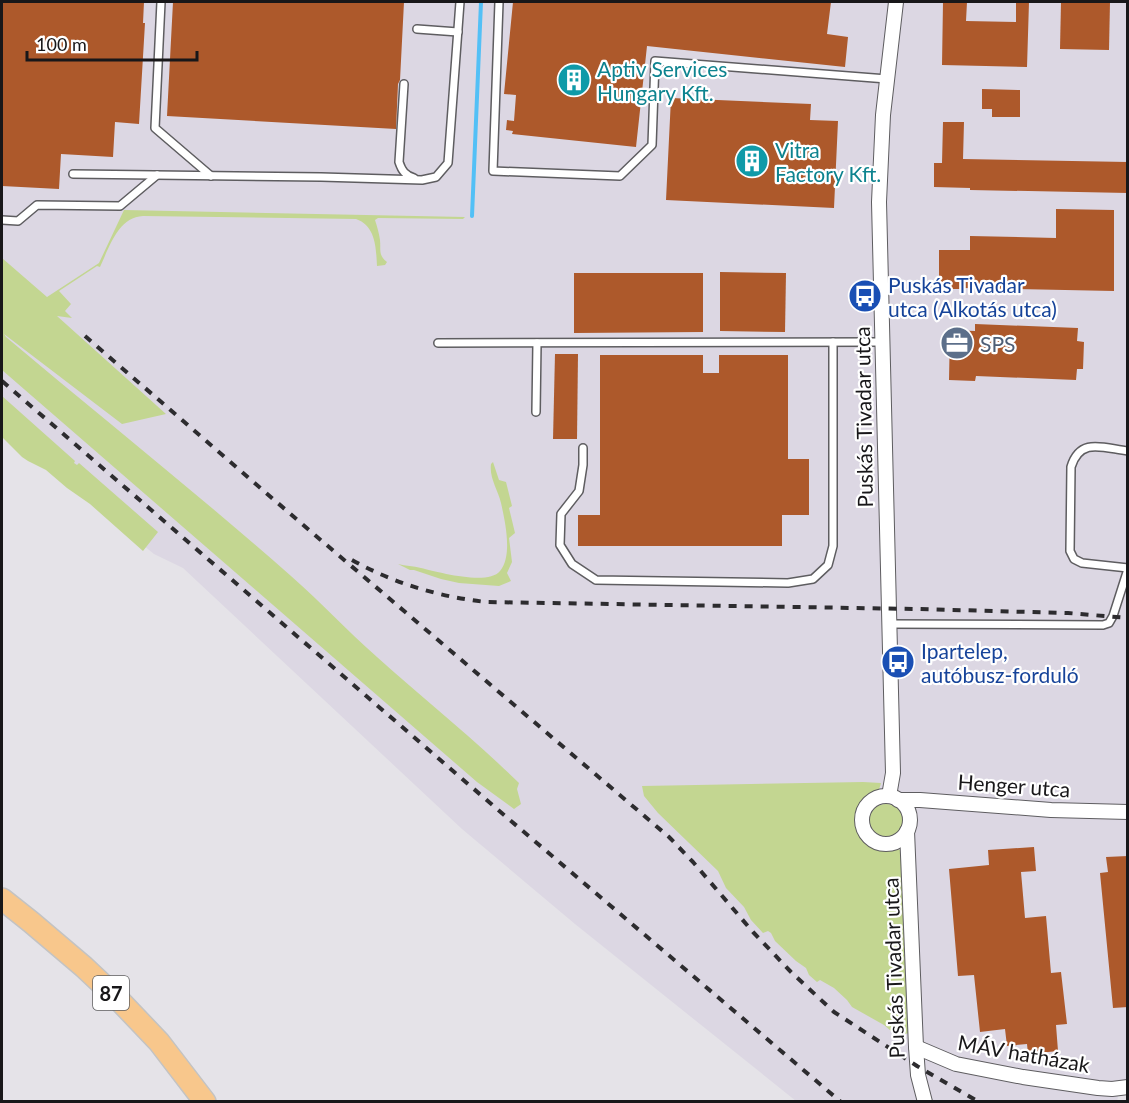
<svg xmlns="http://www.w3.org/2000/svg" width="1129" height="1103" font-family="Lato,sans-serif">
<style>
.built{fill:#dcd7e3}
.green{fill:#c3d691}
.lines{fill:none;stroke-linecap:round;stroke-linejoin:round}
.stream{stroke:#53c0f6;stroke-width:4}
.building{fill:#ad592b}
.service-casing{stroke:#5e5d60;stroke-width:10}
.minor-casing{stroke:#5e5d60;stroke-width:16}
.primary-casing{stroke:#c3c3c3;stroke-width:24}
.service{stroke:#fff;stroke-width:7}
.minor{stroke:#fff;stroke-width:14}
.primary{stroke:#f8c78c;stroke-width:21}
.rail{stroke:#2d2c2f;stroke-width:4;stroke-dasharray:8 8;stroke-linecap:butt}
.labels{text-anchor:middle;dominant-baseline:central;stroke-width:4.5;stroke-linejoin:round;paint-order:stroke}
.shield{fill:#fff;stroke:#5d5d5e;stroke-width:1.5}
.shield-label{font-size:20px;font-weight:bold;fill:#181719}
.culture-label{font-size:21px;fill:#0d838f;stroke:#fff;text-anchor:start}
.transit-label{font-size:21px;fill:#164399;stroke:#fff;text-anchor:start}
.service-label{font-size:21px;fill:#4e5e75;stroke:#fff;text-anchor:start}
.street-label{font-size:21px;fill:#181719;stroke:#fff}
</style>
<rect width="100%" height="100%" fill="#e5e3e8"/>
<!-- built -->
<polygon class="built" points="2,2 1127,2 1127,1092 1124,1095 1118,1096 1117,1102 796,1101 575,924 462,829 183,568 154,554 2,430"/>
<!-- green -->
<g class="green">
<path d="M 124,210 L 465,217 L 463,219 L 378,218 L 375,220 C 377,226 379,233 380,240 C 381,250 378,255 387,262 L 385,265 L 377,266 C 376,248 376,226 356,219 L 143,216 C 118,217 109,248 100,267 L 97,266 L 59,291 L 71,304 L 65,311 L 72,318 L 57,316 L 166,414 L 122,424 L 4,334 L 6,337 C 101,417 198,494 291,576 C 321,602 347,631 377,657 C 424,699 474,739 519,783 L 517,789 L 521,804 L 514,809 L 477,782 L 2,370 L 2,258 L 47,297 L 99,263 Z"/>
<polygon points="2,396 75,461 74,463 77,465 79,463 158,532 143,551 90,504 67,488 46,470 28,461 22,457 2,437"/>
<path d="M 493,462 L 499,480 L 506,482 L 512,506 L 509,508 L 515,533 L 509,538 L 512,562 L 507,573 L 511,581 L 499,586 L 459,583 L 441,579 L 414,570 L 410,570 L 398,564 C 406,566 413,566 421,568 C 438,572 488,586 500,571 C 513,556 505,521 501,503 C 498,490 489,478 491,464 Z"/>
<path d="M 863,782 L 881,783 C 878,797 870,794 864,804 C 854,819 859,839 874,846 C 884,851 894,847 903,851 L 909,1033 L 897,1036 L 884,1025 L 852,1007 L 847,1000 L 834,988 L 820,980 L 817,982 L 809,975 L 806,968 L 796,961 L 775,941 L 771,933 L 768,931 L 763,933 L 751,920 L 744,907 L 726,888 L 718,871 L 658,813 L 644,796 L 642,786 Z"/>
<circle cx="886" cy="821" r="17"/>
</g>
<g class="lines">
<!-- stream -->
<polyline class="stream" points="472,216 481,2"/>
</g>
<!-- building -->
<g class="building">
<polygon points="2,2 144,2 143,23 145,23 139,124 115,122 113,157 61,154 59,189 2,186"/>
<polygon points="173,2 404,2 400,80 398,84 396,129 167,116"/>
<polygon points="513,2 831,2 827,34 848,37 845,67 647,46 636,147 512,134 513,131 506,130 507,120 514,121 516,95 504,94"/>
<polygon points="943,2 967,2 966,21 1016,22 1016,2 1029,2 1027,67 942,65"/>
<polygon points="1061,2 1110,2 1109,50 1060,49"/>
<polygon points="982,89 1020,90 1020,117 992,117 992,109 982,109"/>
<polygon points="671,98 811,104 810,120 838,121 834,208 666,200"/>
<polygon points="943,122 964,122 963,159 1128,162 1128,193 970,190 970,188 934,187 934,163 942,163"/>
<polygon points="1056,209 1114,210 1114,291 962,288 962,289 939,289 939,250 970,250 970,236 1056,238"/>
<polygon points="720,272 786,273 785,332 720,331"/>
<polygon points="574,273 703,273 703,332 574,333"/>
<polygon points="975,324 1078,328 1077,341 1084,342 1083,369 1077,369 1076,380 976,376 975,381 949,380 950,330 975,331"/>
<polygon points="555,354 578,354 577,439 553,439"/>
<polygon points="600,355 703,355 703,373 719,373 719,355 788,355 788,459 809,459 809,515 782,515 782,546 578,546 578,515 600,515"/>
<polygon points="1034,847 1036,871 1021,872 1025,918 1046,916 1051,973 1061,972 1067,1024 1056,1025 1058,1051 1028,1054 1027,1044 1007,1046 1005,1029 980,1032 974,975 958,976 949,869 989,865 988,850"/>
<polygon points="1128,856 1128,1007 1113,1008 1100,873 1108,872 1106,857"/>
</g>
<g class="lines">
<defs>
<g id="service">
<polyline points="161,2 155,128 211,176"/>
<polyline points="499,2 493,171 620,176 652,145 655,61 887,79"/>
<polyline points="417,29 458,32"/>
<path d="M 404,84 L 399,162 C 402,171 405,175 414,178"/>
<polyline points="73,174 321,177 422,180 436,177 448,163 460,2"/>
<polyline points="2,220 18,221 37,205 120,206 157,175"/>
<polyline points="438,343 882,342"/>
<polyline points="536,412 537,343"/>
<polyline points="583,448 583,465 579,491 561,514 560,545 572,564 596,580 788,583 813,579 828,565 833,546 833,342"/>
<path d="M 1128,451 C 1103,448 1080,437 1071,467 L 1070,551 L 1074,559 L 1082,563 L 1128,568"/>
<polyline points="889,624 1103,625 1109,623 1113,616 1128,569"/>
</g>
<g id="minor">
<polyline points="889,796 893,773 879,202 883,115 896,2"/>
<circle cx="886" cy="820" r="24"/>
<polyline points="898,800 920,800 1051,810 1128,812"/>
<polyline points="907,831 916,1047 918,1075 925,1102"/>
<polyline points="916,1047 956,1064 1023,1077 1098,1088 1112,1089 1128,1087"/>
</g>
<polyline id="primary" points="2,899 31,922 84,967 119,1000 159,1042 205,1102"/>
</defs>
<!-- service casing -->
<use href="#service" class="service-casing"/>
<!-- minor casing -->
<use href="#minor" class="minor-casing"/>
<!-- primary casing -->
<use href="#primary" class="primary-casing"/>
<!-- service -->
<use href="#service" class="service"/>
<!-- minor -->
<use href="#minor" class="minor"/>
<!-- primary -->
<use href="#primary" class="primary"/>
<!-- rail -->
<g class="rail">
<polyline points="85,336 302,524 669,837 693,862 753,932 791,972 834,1012 917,1066 979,1102"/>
<polyline points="2,381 497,809 841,1102"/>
<path d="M 352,560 C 393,583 440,597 486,602 L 918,609 L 1068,613 L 1128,618"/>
</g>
</g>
<!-- icons -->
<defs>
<symbol id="building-disc" viewBox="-11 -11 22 22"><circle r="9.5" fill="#0f9aa8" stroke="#fff"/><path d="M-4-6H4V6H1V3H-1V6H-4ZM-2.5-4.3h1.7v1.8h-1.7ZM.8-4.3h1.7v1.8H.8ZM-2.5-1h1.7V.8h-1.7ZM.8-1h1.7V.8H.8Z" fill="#fff"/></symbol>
<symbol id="bus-disc" viewBox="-11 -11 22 22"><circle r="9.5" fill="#1a4fb4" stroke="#fff"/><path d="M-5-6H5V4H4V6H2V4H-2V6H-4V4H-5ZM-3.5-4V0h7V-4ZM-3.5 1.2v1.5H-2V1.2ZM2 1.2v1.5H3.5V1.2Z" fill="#fff"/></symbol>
<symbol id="office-disc" viewBox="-11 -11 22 22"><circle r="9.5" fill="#5c6f8a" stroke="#fff"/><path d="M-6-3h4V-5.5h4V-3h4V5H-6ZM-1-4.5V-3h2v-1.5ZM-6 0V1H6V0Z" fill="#fff"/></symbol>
</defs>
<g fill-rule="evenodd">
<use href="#building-disc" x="555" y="61" width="38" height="38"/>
<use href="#building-disc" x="733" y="142" width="38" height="38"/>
<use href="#bus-disc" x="846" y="277" width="38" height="38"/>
<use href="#office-disc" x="938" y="324" width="38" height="38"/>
<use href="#bus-disc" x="879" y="643" width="38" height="38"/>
</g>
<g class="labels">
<!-- shield labels -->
<rect class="shield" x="93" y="976" width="36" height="34" rx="4.5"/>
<g class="shield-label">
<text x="111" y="993">87</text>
</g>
<!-- culture labels -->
<g class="culture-label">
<text x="597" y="68">Aptiv Services<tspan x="597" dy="24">Hungary Kft.</tspan></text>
<text x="775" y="149">Vitra<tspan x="775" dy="24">Factory Kft.</tspan></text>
</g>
<!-- transit labels -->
<g class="transit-label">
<text x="888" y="284">Puskás Tivadar<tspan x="888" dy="24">utca (Alkotás utca)</tspan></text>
<text x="921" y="650">Ipartelep,<tspan x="921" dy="24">autóbusz-forduló</tspan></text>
</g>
<!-- service labels -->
<g class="service-label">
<text x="980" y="343">SPS</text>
</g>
<!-- street labels -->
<g class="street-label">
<text transform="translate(863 417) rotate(-91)">Puskás Tivadar utca</text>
<text transform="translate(1014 785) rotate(4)">Henger utca</text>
<text transform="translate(893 968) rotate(-92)">Puskás Tivadar utca</text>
<text transform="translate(1024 1053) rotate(10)">MÁV hatházak</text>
</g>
</g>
<!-- border -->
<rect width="1129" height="1103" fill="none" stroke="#181719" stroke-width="6"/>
<!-- scale -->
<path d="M27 51v9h170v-9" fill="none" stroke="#181719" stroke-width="3"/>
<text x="36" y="51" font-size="18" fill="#181719" stroke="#ffffff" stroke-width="4.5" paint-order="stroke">100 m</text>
</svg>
